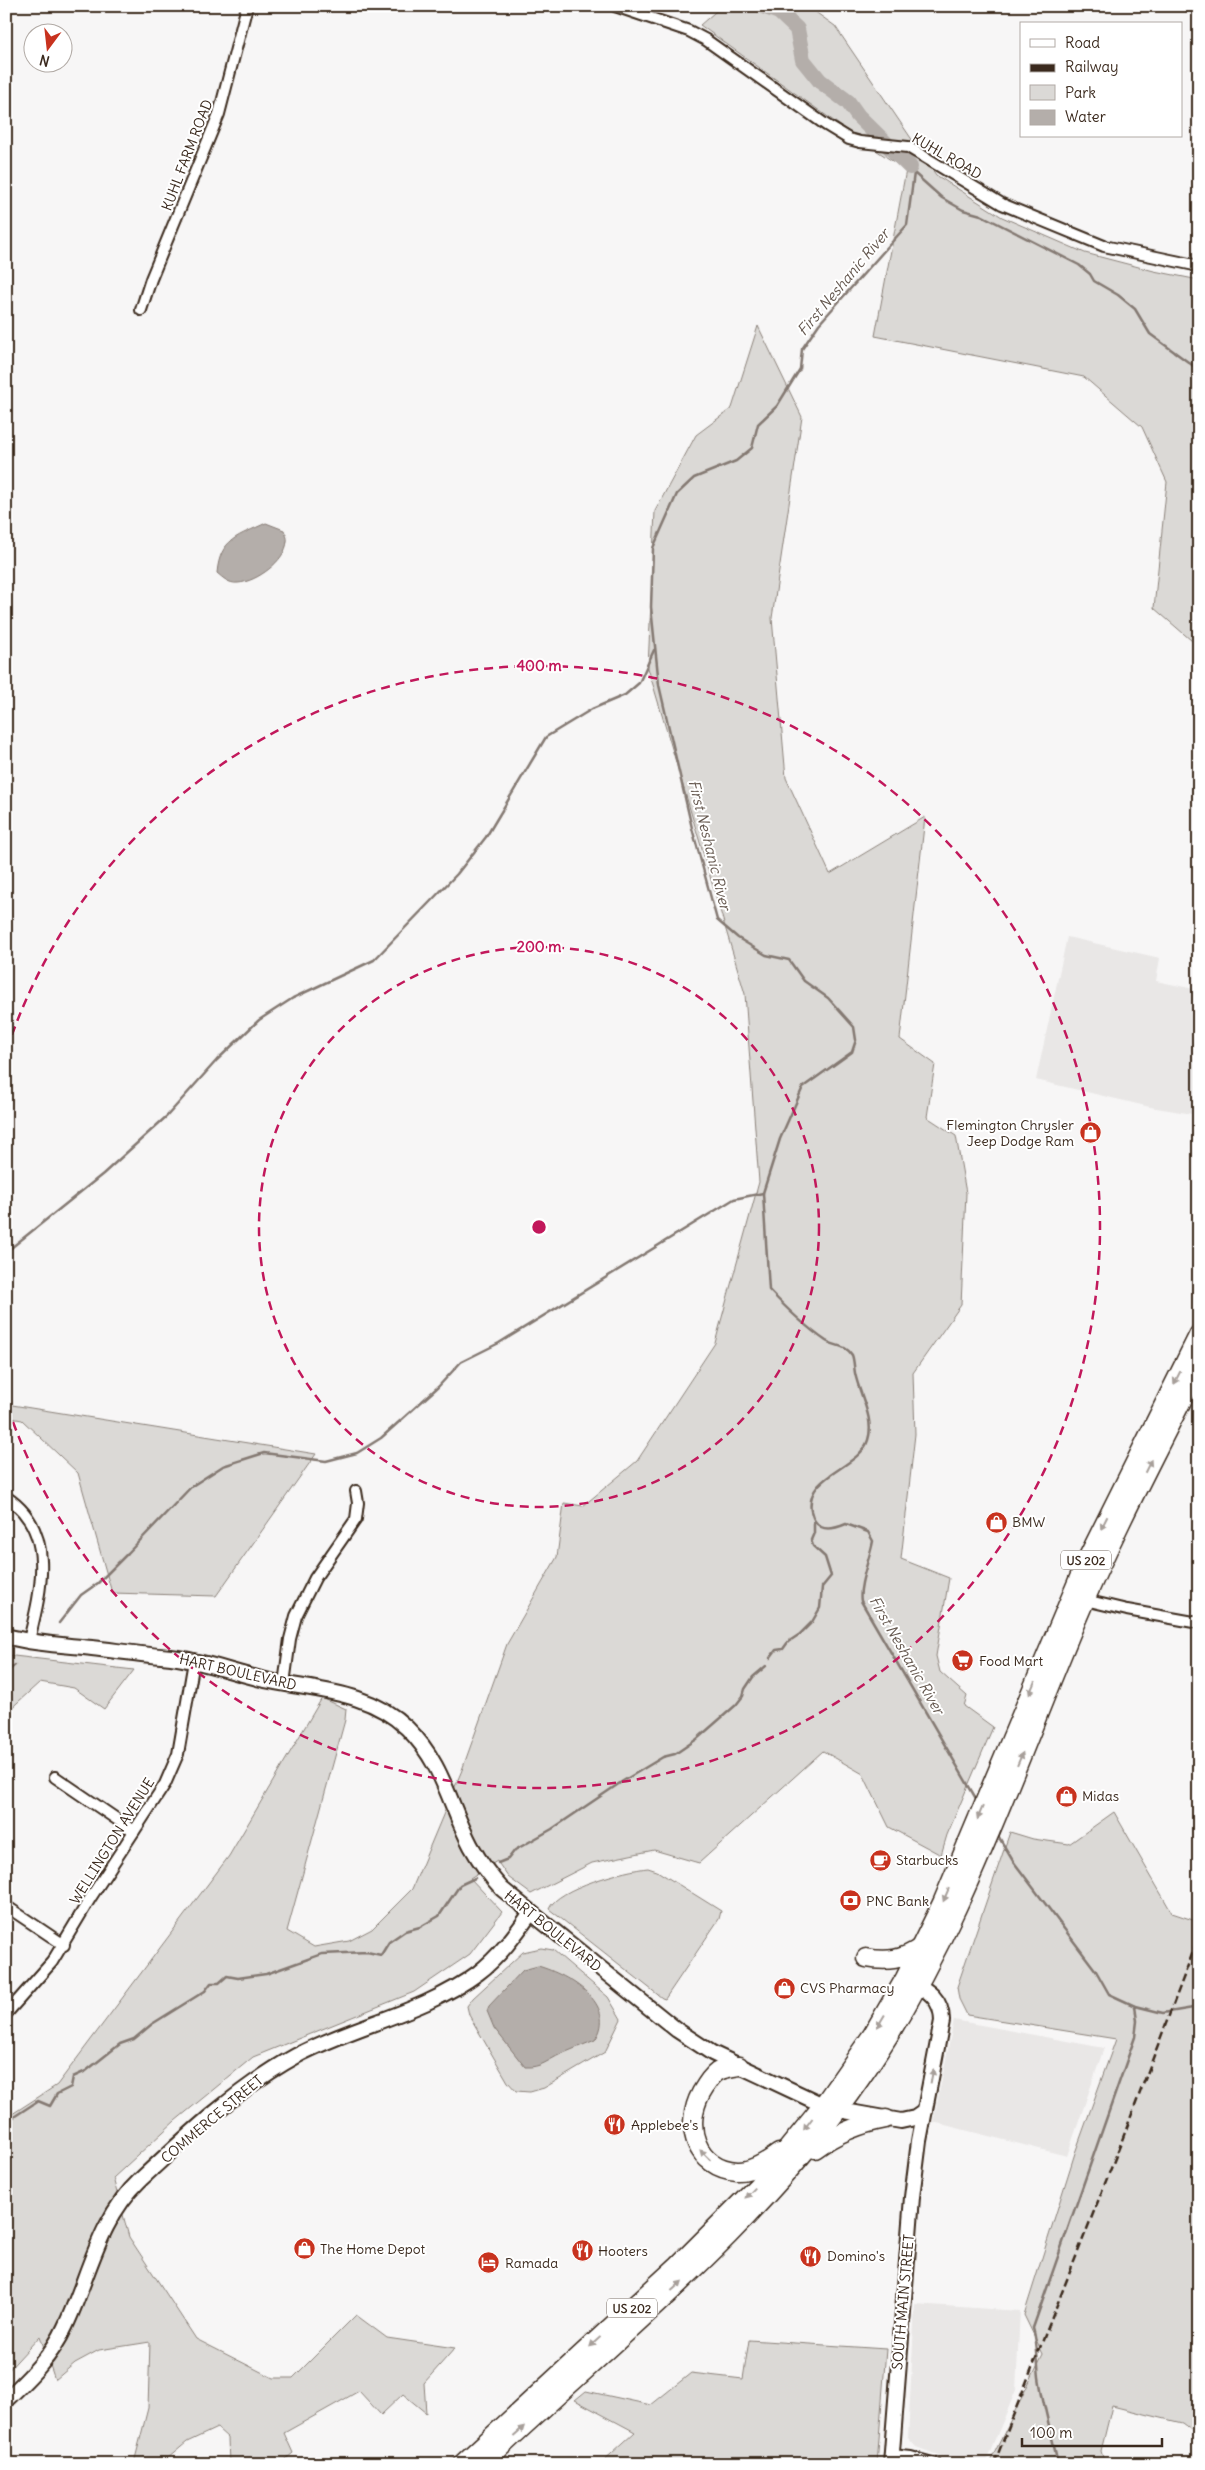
<svg xmlns="http://www.w3.org/2000/svg" width="1205" height="2470" font-family="Delius,sans-serif">
<style>
.built{fill:#e9e7e6}
.green{fill:#dbd9d6;stroke:#8b827a}
.water{fill:#b4aeaa;stroke:#847972}
.lines{fill:none;stroke-linecap:round;stroke-linejoin:round}
.stream{stroke:#847972;stroke-width:2.5}
.river{stroke:#b4aeaa;stroke-width:16}
.street-casing{stroke:#3b2a1e;stroke-width:14}
.secondary-casing{stroke:#3b2a1e;stroke-width:18}
.highway-casing{stroke:#3b2a1e;stroke-width:21}
.street{stroke:#fff;stroke-width:10}
.secondary{stroke:#fff;stroke-width:14}
.highway{stroke:#fff;stroke-width:18}
.rail{stroke:#3b2a1e;stroke-width:2.5;stroke-dasharray:8 4;stroke-linecap:butt}
.oneway{fill:#a79f9a}
.ring{fill:none;stroke:#c2185b;stroke-width:2.5;stroke-dasharray:9 6}
.labels{text-anchor:middle;dominant-baseline:central;stroke-width:4;stroke-linejoin:round;paint-order:stroke}
.shield{fill:#fff;stroke:#766a62;stroke-width:1}
.shield-label{font-size:12px;font-weight:bold;fill:#3b2a1e}
.street-label{font-size:14px;fill:#3b2a1e;stroke:#fff}
.poi-label{font-size:14px;fill:#3b2a1e;stroke:#fff;text-anchor:start}
.water-label{font-size:15px;font-style:italic;fill:#65584f;stroke:#fff}
.centre{fill:#c2185b;stroke:#fff;stroke-width:2.5}
.ring-label{font-size:15px;text-anchor:middle;font-weight:bold;fill:#c2185b;stroke:#fff;stroke-width:4;stroke-linejoin:round;paint-order:stroke}
</style>
<rect width="100%" height="100%" fill="#f7f6f6"/>
<filter id="ink" filterUnits="userSpaceOnUse"><feTurbulence type="fractalNoise" baseFrequency=".02" numOctaves="2"/><feDisplacementMap in="SourceGraphic" scale="10" xChannelSelector="R" yChannelSelector="G"/><feConvolveMatrix kernelMatrix="1 2 1 2 8 2 1 2 1" color-interpolation-filters="sRGB"/></filter>
<g filter="url(#ink)">
<!-- built -->
<g class="built">
<polygon points="1067,937 1160,958 1156,981 1199,990 1199,1115 1150,1107 1036,1080"/>
<polygon points="954,2020 1104,2048 1067,2156 933,2122"/>
<polygon points="915,2304 1020,2311 1016,2390 985,2464 963,2464 916,2447 908,2438"/>
</g>
<!-- green -->
<g class="green">
<polygon points="722,6 807,6 835,26 936,175 1002,217 1085,253 1154,271 1199,280 1199,647 1154,608 1167,482 1142,427 1084,377 875,336 906,170 856,137 700,25"/>
<polygon points="758,326 802,417 772,618 786,778 830,874 925,817 900,1039 935,1064 927,1117 956,1136 966,1193 961,1305 913,1373 915,1434 901,1559 949,1578 936,1656 940,1672 967,1696 964,1706 993,1727 947,1835 941,1855 889,1827 863,1774 823,1751 699,1863 654,1850 592,1863 531,1894 508,1877 497,1861 470,1878 502,1912 470,1954 414,1992 253,2057 175,2121 113,2178 129,2237 196,2339 273,2378 293,2378 356,2315 387,2338 455,2348 424,2383 426,2413 403,2394 381,2415 359,2391 284,2433 293,2453 280,2464 229,2464 228,2438 217,2428 187,2442 161,2464 137,2464 135,2459 148,2408 150,2342 99,2350 75,2363 55,2380 40,2336 6,2373 6,2118 57,2085 229,1856 322,1698 346,1709 345,1720 287,1931 314,1947 349,1941 372,1929 412,1889 462,1770 507,1644 557,1557 564,1503 583,1506 637,1461 715,1343 759,1182 745,994 648,668 655,511 696,435 732,408"/>
<polygon points="6,1404 316,1454 216,1596 112,1593 78,1473 22,1420 6,1417"/>
<polygon points="6,1654 14,1656 134,1670 104,1709 74,1688 40,1682 6,1713"/>
<polygon points="1114,1812 1172,1913 1199,1922 1199,1938 1195,1946 1199,1950 1199,2436 1182,2423 1112,2406 1101,2451 1105,2464 989,2464 1043,2354 1024,2315 1075,2153 1116,2039 967,2015 959,1999 957,1987 1010,1832 1033,1839 1069,1844"/>
<path d="M 648,1868 L 657,1871 L 721,1911 L 719,1919 L 665,1999 L 662,1998 L 549,1909 C 557,1888 626,1870 648,1868 Z"/>
<polygon points="541,1948 553,1950 608,1997 621,2019 605,2052 544,2088 530,2092 516,2091 508,2082 469,2015 467,2006 473,1998 523,1952"/>
<polygon points="749,2340 886,2349 877,2464 600,2464 635,2432 575,2400 586,2391 651,2405 691,2373 743,2379"/>
</g>
<!-- water -->
<g class="water">
<path d="M 266,523 L 284,530 C 285,533 288,538 287,541 C 286,561 256,582 238,583 C 229,584 223,578 217,573 C 220,538 239,536 266,523 Z"/>
<path d="M 538,1966 C 569,1975 619,2004 595,2040 C 584,2045 572,2049 561,2054 C 548,2060 541,2068 525,2067 L 494,2028 L 487,2011 L 489,2006 L 523,1970 Z"/>
</g>
<g class="lines">
<!-- stream -->
<g class="stream">
<path d="M 910,167 L 914,173 L 907,225 L 819,324 L 802,349 L 800,369 L 777,406 L 758,424 L 752,448 L 736,461 L 694,478 L 677,494 L 653,548 L 651,607 L 659,685 L 692,828 L 717,920 L 738,938 L 766,955 L 789,960 L 804,981 L 828,998 L 854,1027 L 856,1040 L 852,1052 L 803,1087 L 780,1139 L 763,1193 L 769,1290 C 787,1309 804,1326 826,1341 C 834,1346 846,1345 852,1355 C 854,1360 854,1368 855,1373 C 859,1394 875,1419 868,1440 C 859,1469 805,1474 811,1511 C 813,1519 815,1523 821,1527 C 829,1531 839,1527 846,1524 L 868,1532 L 873,1541 C 870,1558 858,1586 861,1601 L 978,1802"/>
<polyline points="914,173 942,198 963,210 981,215 1079,265 1090,274 1094,281 1118,295 1135,309 1150,334 1199,370"/>
<polyline points="6,1252 103,1174 167,1116 217,1060 259,1020 293,998 374,960 457,874 486,837 546,737 592,709 625,695 639,683 654,650"/>
<polyline points="59,1623 81,1595 98,1583 128,1553 192,1486 223,1466 264,1453 326,1461 357,1453 381,1438 438,1387 461,1362 499,1343 734,1199 763,1193"/>
<polyline points="770,1658 776,1650 783,1649 788,1642 800,1634 812,1622 820,1608 822,1587 831,1576 825,1557 813,1546 811,1540 814,1533 814,1522"/>
<polyline points="6,1673 15,1665"/>
<polyline points="997,1834 1013,1861 1096,1971 1109,1994 1135,2006 1163,2013 1199,2007"/>
<polyline points="498,1863 508,1859 515,1850 552,1829 623,1781 663,1757 675,1754 697,1739 736,1705 743,1696 745,1689 753,1677 766,1666"/>
<polyline points="6,2122 38,2101 50,2106 57,2094 71,2087 73,2077 86,2071 120,2044 134,2039 152,2024 205,1991 211,1983 219,1983 227,1976 238,1978 266,1974 322,1954 367,1952 381,1955 389,1942 405,1931 420,1927 439,1916 460,1885 475,1878"/>
<path d="M 1058,2464 C 1052,2435 1043,2406 1039,2377 C 1037,2360 1038,2345 1033,2328 L 1135,2037 L 1137,2021 L 1135,2006"/>
</g>
<!-- river -->
<polyline class="river" points="763,6 779,12 797,29 803,60 820,81 848,102 858,116 910,167"/>
<defs>
<g id="street">
<polyline points="615,6 689,31 706,40 826,125 849,139 860,142 908,147 1002,204 1104,246 1199,266"/>
<polyline points="141,310 151,279 219,114 247,6"/>
<path d="M 6,1497 C 57,1530 41,1591 29,1640"/>
<polyline points="1085,1600 1127,1610 1199,1623"/>
<polyline points="284,1684 290,1639 296,1616 315,1578 356,1519 358,1503 356,1491"/>
<polyline points="55,1777 134,1831"/>
<polyline points="6,1906 64,1945"/>
<polyline points="6,2014 52,1962 91,1897 165,1784 178,1754 194,1661"/>
<polyline points="892,2455 911,2457 936,2464"/>
</g>
<g id="secondary">
<path d="M 6,1636 C 34,1644 64,1645 92,1648 C 118,1651 145,1655 171,1657 C 205,1661 236,1674 270,1681 C 318,1691 369,1691 407,1728 C 443,1763 449,1804 471,1846 C 480,1862 490,1876 502,1889 L 677,2030 L 712,2053 L 823,2105 L 839,2110 L 901,2121 L 915,2118 L 925,2111"/>
<path d="M 6,2400 C 29,2378 52,2356 65,2327 C 89,2277 98,2220 140,2180 C 188,2135 238,2088 296,2056 C 354,2025 424,2013 478,1973 C 499,1957 515,1935 530,1914"/>
<path d="M 891,2464 L 912,2197 L 919,2141 L 942,2021 C 942,1999 928,1990 910,1981"/>
</g>
<g id="highway">
<path d="M 866,1958 C 887,1962 903,1960 921,1947"/>
<path d="M 739,2066 C 732,2067 723,2068 717,2072 C 710,2077 705,2086 701,2093 C 683,2126 696,2168 737,2171 C 752,2172 768,2161 779,2153"/>
<path d="M 815,2149 C 837,2133 859,2124 886,2119"/>
<polyline points="462,2464 678,2265 758,2185 823,2105 872,2035 905,1978 942,1903 1086,1561 1199,1334"/>
<path d="M 483,2464 C 614,2340 758,2228 861,2078 C 958,1939 1011,1775 1077,1619 C 1113,1533 1157,1451 1199,1367"/>
</g>
</defs>
<!-- street casing -->
<use href="#street" class="street-casing"/>
<!-- secondary casing -->
<use href="#secondary" class="secondary-casing"/>
<!-- highway casing -->
<use href="#highway" class="highway-casing"/>
<!-- street -->
<use href="#street" class="street"/>
<!-- secondary -->
<use href="#secondary" class="secondary"/>
<!-- highway -->
<use href="#highway" class="highway"/>
<!-- rail -->
<polyline class="rail" points="994,2464 1121,2143 1199,1936"/>
</g>
<!-- one-way arrows -->
<defs><path id="oneway-solid" d="M-6-.8H1V-3.2L6.5 0L1 3.2V.8H-6Z" transform="scale(1.25)"/></defs>
<g class="oneway">
<use href="#oneway-solid" transform="translate(1177 1378) rotate(117)"/>
<use href="#oneway-solid" transform="translate(1148 1466) rotate(-64)"/>
<use href="#oneway-solid" transform="translate(1104 1523) rotate(117)"/>
<use href="#oneway-solid" transform="translate(1032 1688) rotate(113)"/>
<use href="#oneway-solid" transform="translate(1020 1759) rotate(-67)"/>
<use href="#oneway-solid" transform="translate(980 1813) rotate(113)"/>
<use href="#oneway-solid" transform="translate(946 1895) rotate(113)"/>
<use href="#oneway-solid" transform="translate(881 2021) rotate(121)"/>
<use href="#oneway-solid" transform="translate(932 2076) rotate(-79)"/>
<use href="#oneway-solid" transform="translate(808 2124) rotate(127)"/>
<use href="#oneway-solid" transform="translate(705 2155) rotate(-135)"/>
<use href="#oneway-solid" transform="translate(750 2193) rotate(134)"/>
<use href="#oneway-solid" transform="translate(677 2286) rotate(-42)"/>
<use href="#oneway-solid" transform="translate(595 2342) rotate(137)"/>
<use href="#oneway-solid" transform="translate(519 2431) rotate(-42)"/>
</g>
</g>
<!-- distance rings -->
<g class="ring">
<circle cx="539" cy="1227" r="280"/>
<path d="M7 1049A561 561 0 1 1 7 1405"/>
</g>
<!-- icons -->
<defs>
<symbol id="shop-disc" viewBox="-11 -11 22 22"><circle r="9.5" fill="#c8321e" stroke="#fff"/><path d="M-5-2.5h2.3a2.7 3.5 0 0 1 5.4 0H5L5.5 6h-11ZM-1.5-2.5h3a1.5 2.3 0 0 0-3 0Z" fill="#fff"/></symbol>
<symbol id="supermarket-disc" viewBox="-11 -11 22 22"><circle r="9.5" fill="#c8321e" stroke="#fff"/><path d="M-6-5.5h2.5l.6 2H6L4.5 2H-2.5L-4.4-4H-6ZM-1.5 3.2a1.3 1.3 0 1 0 .1 0ZM3 3.2a1.3 1.3 0 1 0 .1 0Z" fill="#fff"/></symbol>
<symbol id="cafe-disc" viewBox="-11 -11 22 22"><circle r="9.5" fill="#c8321e" stroke="#fff"/><path d="M-5.5-4.5H6V0H3Q3 3.5 0 3.5H-2.5Q-5.5 3.5-5.5 0ZM3-3.2v2h1.7v-2ZM-6 4.5H4V6H-6Z" fill="#fff"/></symbol>
<symbol id="bank-disc" viewBox="-11 -11 22 22"><circle r="9.5" fill="#c8321e" stroke="#fff"/><path d="M-6-4H6V4H-6ZM0-2.3a2.3 2.3 0 1 0 0 4.6a2.3 2.3 0 1 0 0-4.6Z" fill="#fff"/></symbol>
<symbol id="restaurant-disc" viewBox="-11 -11 22 22"><circle r="9.5" fill="#c8321e" stroke="#fff"/><path d="M-5-6h1v4h1v-4h1v4h1v-4h1v5L-1.5 .5V6h-2V.5L-5-1ZM5-6V6H3V1.5H1.5Q1.5-4 5-6Z" fill="#fff"/></symbol>
<symbol id="hotel-disc" viewBox="-11 -11 22 22"><circle r="9.5" fill="#c8321e" stroke="#fff"/><path d="M-6-4.5h1.5V1H6V5H4.5V3h-9V5H-6ZM-4 0a1.8 1.8 0 1 1 3.6 0ZM.5 0V-2.5h3Q6-2.5 6 0Z" fill="#fff"/></symbol>
</defs>
<g fill-rule="evenodd">
<use href="#shop-disc" x="1078" y="1120" width="25" height="25"/>
<use href="#shop-disc" x="984" y="1510" width="25" height="25"/>
<use href="#supermarket-disc" x="950" y="1648" width="25" height="25"/>
<use href="#shop-disc" x="1054" y="1784" width="25" height="25"/>
<use href="#cafe-disc" x="868" y="1848" width="25" height="25"/>
<use href="#bank-disc" x="838" y="1888" width="25" height="25"/>
<use href="#shop-disc" x="772" y="1976" width="25" height="25"/>
<use href="#restaurant-disc" x="602" y="2112" width="25" height="25"/>
<use href="#shop-disc" x="292" y="2236" width="25" height="25"/>
<use href="#restaurant-disc" x="570" y="2238" width="25" height="25"/>
<use href="#restaurant-disc" x="798" y="2244" width="25" height="25"/>
<use href="#hotel-disc" x="476" y="2250" width="25" height="25"/>
</g>
<g class="labels">
<!-- shield labels -->
<g class="shield">
<rect x="1061" y="1550.5" width="50" height="19" rx="4"/>
<rect x="607" y="2298.5" width="50" height="19" rx="4"/>
</g>
<g class="shield-label">
<text x="1086" y="1560">US 202</text>
<text x="632" y="2308">US 202</text>
</g>
<!-- street labels -->
<g class="street-label">
<text transform="translate(187 155) rotate(-69)">KUHL FARM ROAD</text>
<text transform="translate(947 156) rotate(30)">KUHL ROAD</text>
<text transform="translate(238 1672) rotate(13)">HART BOULEVARD</text>
<text transform="translate(112 1841) rotate(-58)">WELLINGTON AVENUE</text>
<text transform="translate(553 1931) rotate(39)">HART BOULEVARD</text>
<text transform="translate(212 2119) rotate(-40)">COMMERCE STREET</text>
<text transform="translate(903 2302) rotate(-85)">SOUTH MAIN STREET</text>
</g>
<!-- poi labels -->
<g class="poi-label">
<text x="1074" y="1125" text-anchor="end">Flemington Chrysler<tspan x="1074" dy="16">Jeep Dodge Ram</tspan></text>
<text x="1012" y="1522">BMW</text>
<text x="979" y="1661">Food Mart</text>
<text x="1082" y="1796">Midas</text>
<text x="896" y="1860">Starbucks</text>
<text x="866" y="1901">PNC Bank</text>
<text x="800" y="1988">CVS Pharmacy</text>
<text x="631" y="2125">Applebee's</text>
<text x="320" y="2249">The Home Depot</text>
<text x="598" y="2251">Hooters</text>
<text x="827" y="2256">Domino's</text>
<text x="505" y="2263">Ramada</text>
</g>
<!-- water labels -->
<g class="water-label">
<text transform="translate(843 282) rotate(-50)">First Neshanic River</text>
<text transform="translate(710 845) rotate(76)">First Neshanic River</text>
<text transform="translate(907 1655) rotate(60)">First Neshanic River</text>
</g>
</g>
<circle cx="539" cy="1227" r="8" class="centre"/>
<g class="ring-label">
<text x="539" y="671">400 m</text>
<text x="539" y="952">200 m</text>
</g>
<!-- margin -->
<rect width="1205" height="2470" fill="none" stroke="#fff" stroke-width="25"/>
<rect x="12" y="12" width="1180" height="2445" fill="none" stroke="#3b2a1e" stroke-width="2" filter="url(#ink)"/>
<!-- legend -->
<rect x="1020" y="22" width="162" height="115" fill="#ffffff" stroke="#b1aaa5"/>
<rect x="1030" y="39" width="25" height="8" fill="#ffffff" stroke="#b1aaa5"/>
<text x="1065" y="48" font-size="15" fill="#3b2a1e">Road</text>
<rect x="1030" y="64" width="25" height="8" fill="#3b2a1e" stroke="#b1aaa5"/>
<text x="1065" y="72" font-size="15" fill="#3b2a1e">Railway</text>
<rect x="1030" y="85" width="25" height="15" fill="#dbd9d6" stroke="#b1aaa5"/>
<text x="1065" y="98" font-size="15" fill="#3b2a1e">Park</text>
<rect x="1030" y="110" width="25" height="15" fill="#b4aeaa" stroke="#b1aaa5"/>
<text x="1065" y="122" font-size="15" fill="#3b2a1e">Water</text>
<!-- north arrow -->
<g transform="translate(48 48) rotate(195)"><circle r="24" fill="#ffffff" stroke="#b1aaa5"/>
<path d="M0-4L9 19L0 12L-9 19Z" fill="#c8321e"/>
<text y="-8" font-size="14" font-weight="bold" text-anchor="middle" fill="#3b2a1e">N</text>
</g>
<!-- scale -->
<path d="M1022 2438v8h140v-8" fill="none" stroke="#3b2a1e" stroke-width="2.5"/>
<text x="1030" y="2438" font-size="15" fill="#3b2a1e" stroke="#ffffff" stroke-width="4" paint-order="stroke">100 m</text>
</svg>
